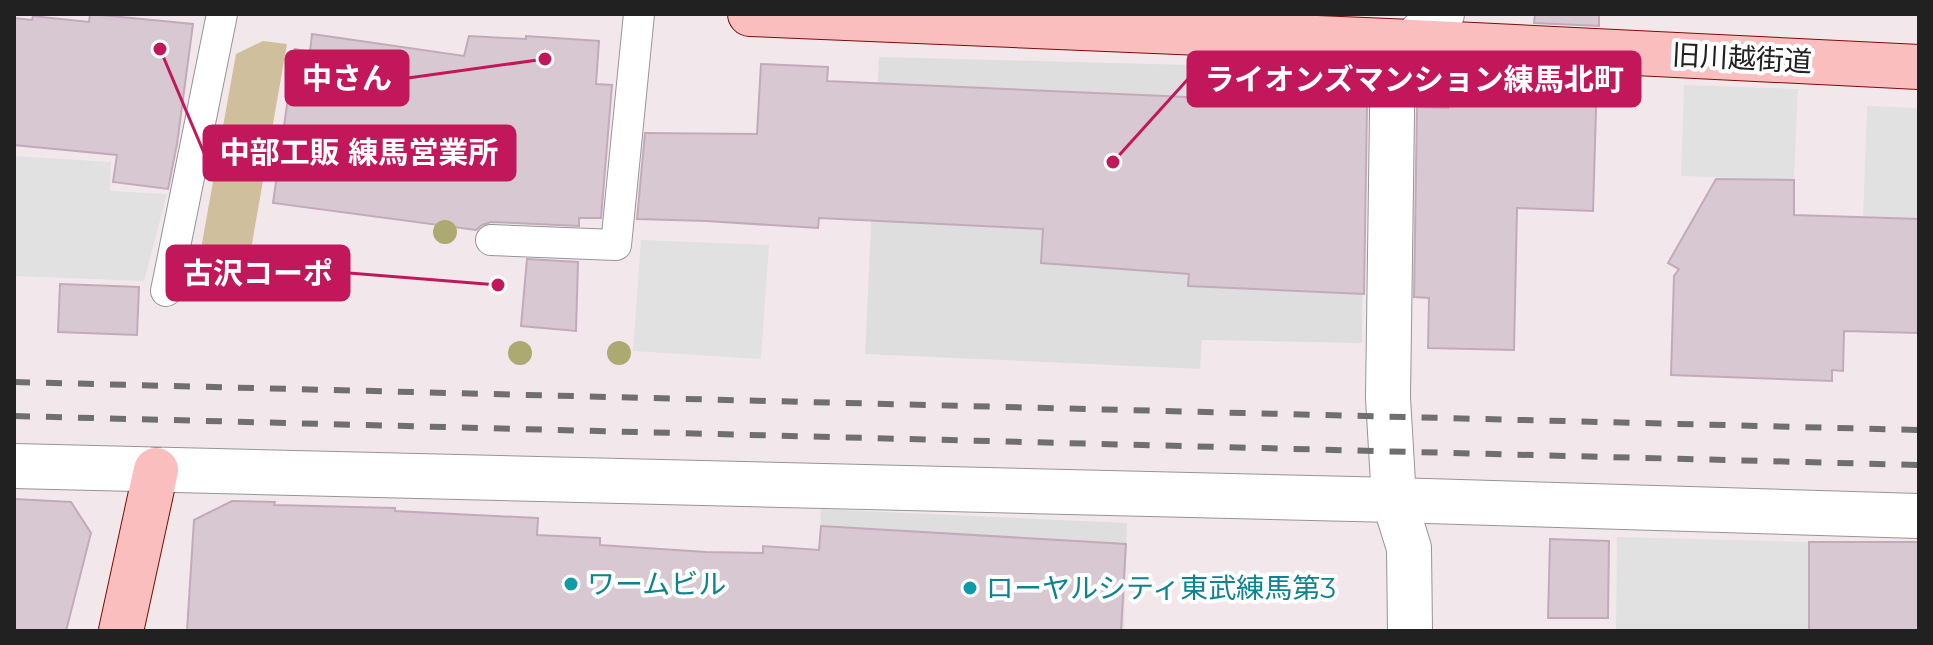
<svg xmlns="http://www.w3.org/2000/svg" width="1933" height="645" font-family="Montserrat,'Noto Sans JP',sans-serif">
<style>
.residential{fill:#dfdedf}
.forest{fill:#d0bf9d}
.parking{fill:#e1e1e1}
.building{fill:#d8c8d2;stroke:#c3aaba;stroke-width:2}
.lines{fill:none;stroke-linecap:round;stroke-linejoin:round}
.lane-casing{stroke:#959595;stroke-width:32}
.street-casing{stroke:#959595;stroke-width:46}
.secondary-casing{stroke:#7c0d05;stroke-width:46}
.lane{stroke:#fff;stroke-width:30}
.street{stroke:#fff;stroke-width:44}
.secondary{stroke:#fabebe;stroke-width:44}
.rail{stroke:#6f6f6f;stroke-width:6;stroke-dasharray:16 16;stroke-linecap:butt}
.tree{fill:#acaa71}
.culture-dot{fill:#0f9aa8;stroke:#fff;stroke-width:3}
.labels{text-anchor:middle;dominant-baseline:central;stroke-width:8;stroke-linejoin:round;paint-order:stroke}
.street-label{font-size:28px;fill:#212121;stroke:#fff}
.culture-label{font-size:28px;fill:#0d838f;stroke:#fff;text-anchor:start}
.leader{fill:none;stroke:#c2185b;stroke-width:3}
.callout-dot{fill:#c2185b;stroke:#fff;stroke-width:3}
.callout{fill:#c2185b;stroke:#c2185b;stroke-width:3}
.callout-label{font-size:30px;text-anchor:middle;font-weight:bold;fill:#fff}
</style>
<rect width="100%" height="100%" fill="#f2e8ec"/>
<!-- residential -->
<g class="residential">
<polygon points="879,57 1346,69 1364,93 1362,343 1202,340 1200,369 865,354"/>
<polygon points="821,509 1127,523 1124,631 816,631"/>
</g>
<!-- forest -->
<polygon class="forest" points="263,41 287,44 244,289 195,282 236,54"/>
<!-- parking -->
<g class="parking">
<polygon points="1684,85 1798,89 1794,180 1681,176"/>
<polygon points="1867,106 1919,108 1919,219 1863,217"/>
<polygon points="14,156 111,162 110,191 167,194 144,281 14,276"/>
<polygon points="641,240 769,245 761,359 633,351"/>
<polygon points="1617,537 1809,542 1809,631 1616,631"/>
</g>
<!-- building -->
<g class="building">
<polygon points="90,14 193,24 177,144 168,189 113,182 117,155 14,145 14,18 32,20 33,16 89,22"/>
<polygon points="1535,14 1599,14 1599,26 1534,23"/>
<polygon points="312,34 464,56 469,36 526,39 526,36 599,41 596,84 612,85 601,218 579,218 579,226 491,222 482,225 476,230 273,203 295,49 310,52"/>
<polygon points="761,64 828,67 827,81 1367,105 1364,294 1188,286 1189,274 1041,263 1043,229 819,218 818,228 706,221 637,219 645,133 757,134"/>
<polygon points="1534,73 1597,76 1593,211 1517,208 1514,350 1428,348 1429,298 1414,297 1417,107 1448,108 1449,78 1533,81"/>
<polygon points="1716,179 1794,180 1794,215 1919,219 1919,333 1844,331 1843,371 1832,370 1832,381 1671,375 1674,276 1679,269 1668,263"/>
<polygon points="527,259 578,262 576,331 521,326"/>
<polygon points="60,284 139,287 137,335 58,332"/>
<polygon points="14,499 71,502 91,533 66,631 14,631"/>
<polygon points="232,501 275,502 274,505 395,508 395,511 538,518 537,535 600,538 600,545 706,552 763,553 763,546 819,550 821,526 1126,544 1121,631 187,631 194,520"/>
<polygon points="1550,539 1609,541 1608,618 1548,618"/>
<polygon points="1809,542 1919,542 1918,631 1809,631"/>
</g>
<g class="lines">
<defs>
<g id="lane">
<polyline points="491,240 616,245 639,14"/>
<polyline points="166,291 222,14"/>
</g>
<g id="street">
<polyline points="1393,42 1388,398 1394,500 1409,548 1410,631"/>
<polyline points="1412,42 1442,14"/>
<polyline points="14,466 1394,500 1919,516"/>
</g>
<g id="secondary">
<polyline points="750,14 1412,42 1919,67"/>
<polyline points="121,631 156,470"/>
</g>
</defs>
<!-- lane casing -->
<use href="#lane" class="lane-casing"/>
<!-- street casing -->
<use href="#street" class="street-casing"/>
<!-- secondary casing -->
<use href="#secondary" class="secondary-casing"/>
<!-- lane -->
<use href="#lane" class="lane"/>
<!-- street -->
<use href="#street" class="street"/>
<!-- secondary -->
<use href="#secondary" class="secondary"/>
<!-- rail -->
<g class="rail">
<polyline points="14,382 1919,430"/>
<polyline points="14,416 1919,465"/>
</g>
</g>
<!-- trees -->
<g class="tree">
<circle cx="445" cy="232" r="12"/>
<circle cx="520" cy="353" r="12"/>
<circle cx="619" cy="353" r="12"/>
</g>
<!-- markers -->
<g class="culture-dot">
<circle cx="571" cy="584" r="8"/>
<circle cx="970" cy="588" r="8"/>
</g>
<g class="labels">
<!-- street labels -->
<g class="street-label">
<text transform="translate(1742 58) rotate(3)">旧川越街道</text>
</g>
<!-- culture labels -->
<g class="culture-label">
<text x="587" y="584">ワームビル</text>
<text x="986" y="588">ローヤルシティ東武練馬第3</text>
</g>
</g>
<!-- callouts -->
<path class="leader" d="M545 59L408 78M1113 162L1188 79M160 49L204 153M498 285L349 273"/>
<g class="callout-dot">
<circle cx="545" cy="59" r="8"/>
<circle cx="1113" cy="162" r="8"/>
<circle cx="160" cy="49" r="8"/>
<circle cx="498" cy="285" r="8"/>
</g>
<g class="callout">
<rect x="286" y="51" width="122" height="54" rx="8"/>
<rect x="1188" y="52" width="452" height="54" rx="8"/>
<rect x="204" y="126" width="311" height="54" rx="8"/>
<rect x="167" y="246" width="182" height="54" rx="8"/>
</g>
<g class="callout-label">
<text x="347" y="89">中さん</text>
<text x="1414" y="90">ライオンズマンション練馬北町</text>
<text x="359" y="163">中部工販 練馬営業所</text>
<text x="258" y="284">古沢コーポ</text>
</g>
<!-- border -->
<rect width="1933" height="645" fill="none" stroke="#212121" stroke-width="32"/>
</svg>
